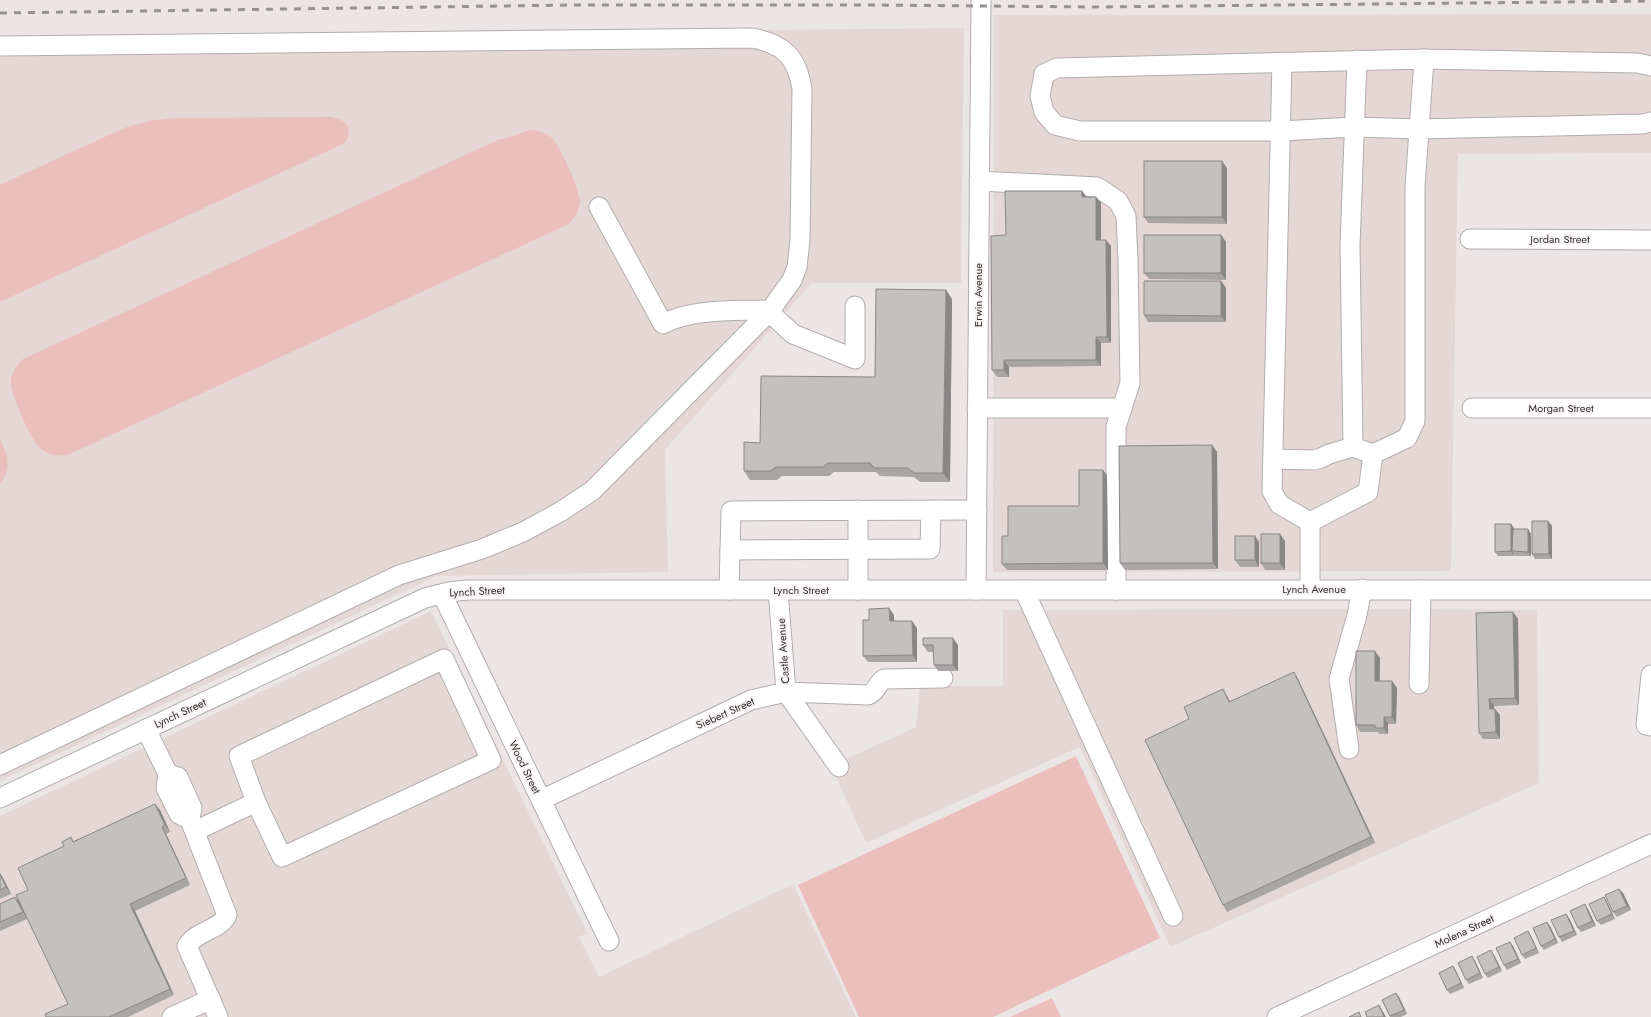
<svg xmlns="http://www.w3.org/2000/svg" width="1651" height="1017" font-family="Jost,sans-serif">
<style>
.built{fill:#e5d7d6}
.green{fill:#ebbfbc}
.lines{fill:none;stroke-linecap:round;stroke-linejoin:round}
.minor-casing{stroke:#b2adad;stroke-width:21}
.minor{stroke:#fff;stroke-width:19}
.rail{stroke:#969291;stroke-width:3;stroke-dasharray:7 7;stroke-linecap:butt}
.wall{fill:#a9a5a4}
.shaded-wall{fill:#898686}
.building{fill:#c4c0bf;stroke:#898686}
.labels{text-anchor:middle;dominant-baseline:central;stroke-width:3.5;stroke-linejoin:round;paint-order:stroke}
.street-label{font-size:11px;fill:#333130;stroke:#f8f3f3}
</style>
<rect width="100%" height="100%" fill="#ebe6e5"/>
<!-- built -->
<g class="built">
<polygon points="1651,14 1651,153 1458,154 1451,571 993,572 994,15"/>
<polygon points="964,28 961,283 812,283 665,450 668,572 437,576 0,781 0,37"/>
<polygon points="1386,609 1537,610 1539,783 1170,947 1080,747 866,843 831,766 916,727 920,686 1003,686 1003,610"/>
<polygon points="431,611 587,933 579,937 599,977 793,884 856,1017 0,1017 0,816"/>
</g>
<!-- green -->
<g class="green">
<polygon points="332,117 343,121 349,127 348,138 343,144 0,302 0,185 124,128 149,121 175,118"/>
<path d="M 534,130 C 540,131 546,133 551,137 C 560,145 580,190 580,202 C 579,212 574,219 567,225 L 72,453 C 61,457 49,456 40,448 C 31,440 9,392 11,380 C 12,371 17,365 23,359 L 500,139 C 512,139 522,130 534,130 Z"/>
<path d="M 0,439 C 8,455 12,468 0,484 Z"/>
<polygon points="1076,756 1160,938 993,1017 859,1017 798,885"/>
<polygon points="1052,998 1061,1017 1010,1017"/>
</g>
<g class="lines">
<defs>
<g id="minor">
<path d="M 0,46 L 752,38 C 784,44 797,57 802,89 L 800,240 L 797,267 L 792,280 L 769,312 L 762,310 C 732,311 690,309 663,324 L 599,207"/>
<polyline points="1424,59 1637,63 1651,66"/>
<polyline points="1357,60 1350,245 1353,447 1373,454"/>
<polyline points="1282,62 1272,491 1279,504 1310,522"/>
<polyline points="979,181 1097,187 1118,201 1126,216 1128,260 1130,383 1116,427 1116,590"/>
<polyline points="1470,239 1651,240"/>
<polyline points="977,408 1122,408"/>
<polyline points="1472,408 1651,408"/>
<polyline points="1273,459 1314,460 1321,458 1329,454 1353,447"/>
<polyline points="1310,522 1368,492 1373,454 1407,438 1415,421 1415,187 1424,59 1057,68 1044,74 1040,96 1044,112 1055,125 1080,131 1281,131 1354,127 1419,129 1642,124 1651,122"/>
<polyline points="730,550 930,549 931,510"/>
<polyline points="1310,589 1310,522"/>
<polyline points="729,590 731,511 977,510"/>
<polyline points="778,590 786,692 839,767"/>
<polyline points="858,590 858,510"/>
<polyline points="976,590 981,0"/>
<polyline points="1024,590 1173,916"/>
<polyline points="442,594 609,941"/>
<polyline points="1651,675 1646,725 1651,726"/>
<polyline points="1419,684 1421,590"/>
<polyline points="146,729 168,774 166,788 179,814 190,820"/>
<polyline points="1349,749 1339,679 1357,615 1362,589"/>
<polyline points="0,765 399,575 482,549 523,532 560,512 592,491 769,312 793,334 855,359 855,306"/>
<path d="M 168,774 L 178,777 L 192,808 L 190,820 L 227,915 C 219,931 197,930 187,946 L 218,1017"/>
<polyline points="0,798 425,598 449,592 467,590 1651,590"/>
<path d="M 541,800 L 751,700 L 786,692 L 868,695 C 877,692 877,683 884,679 L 943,678"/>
<polyline points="195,831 256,802 282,857 491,760 444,659 239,756 256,802"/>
<polyline points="172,1017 211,999"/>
<polyline points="1277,1017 1651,844"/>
</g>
</defs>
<!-- minor casing -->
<use href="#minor" class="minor-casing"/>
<!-- minor -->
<use href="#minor" class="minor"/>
<!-- rail -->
<polyline class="rail" points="0,13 573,5 873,5 1096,7 1651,1"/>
</g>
<!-- wall -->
<g class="wall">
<polygon points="1227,168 1227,224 1148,223 1144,217"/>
<polygon points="1086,197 1096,197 1101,203 1101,240 1111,246 1111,343 1101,343 1101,366 1009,367 1009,377 997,377 992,370 1006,235"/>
<polygon points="1221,235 1226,242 1226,280 1149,279 1144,273"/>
<polygon points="1221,281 1226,288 1226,322 1148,322 1144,315"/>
<polygon points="946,290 952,299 950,482 920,482 914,477 880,476 876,472 834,472 829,476 782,476 777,480 750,480 744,471 760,443 875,377"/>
<polygon points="1212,445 1217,452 1218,569 1125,570 1120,563"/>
<polygon points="1103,470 1107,476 1108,570 1007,570 1002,564 1008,536 1079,506"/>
<polygon points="1548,521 1552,526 1552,559 1535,559 1532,554"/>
<polygon points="1514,528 1514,529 1531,534 1531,556 1515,556 1514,555 1514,556 1498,556 1495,552"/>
<polygon points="1255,536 1259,542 1259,567 1240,567 1235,560"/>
<polygon points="1285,541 1285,570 1265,570 1261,563"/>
<polygon points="1513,612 1518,619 1519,705 1494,706 1494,709 1500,715 1500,739 1483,739 1479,733"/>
<polygon points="894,615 894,621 917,628 917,662 868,662 863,656 869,620"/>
<polygon points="923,645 958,645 958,671 938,671 934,665 934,652 928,652"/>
<polygon points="1380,658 1380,681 1392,681 1397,688 1396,724 1388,724 1388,734 1380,734 1378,732 1360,732 1356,725"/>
<polygon points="1298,679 1375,843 1227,912 1223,905 1189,719 1227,696 1230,701"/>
<polygon points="160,810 170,832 166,834 190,885 135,911 174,995 128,1017 46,1017 68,1004 28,890 71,837 73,841"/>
<polygon points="0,873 3,878 11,894 0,899"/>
<polygon points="1619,889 1623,893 1631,910 1617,917 1613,912"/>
<polygon points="15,897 20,903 27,919 0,931 0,904"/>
<polygon points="1604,897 1607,902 1615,919 1601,925 1597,921"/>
<polygon points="1588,909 1596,926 1581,932 1578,928"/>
<polygon points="1569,918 1577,935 1562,942 1559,937"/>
<polygon points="1550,926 1558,943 1544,950 1541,946"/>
<polygon points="1531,936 1539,953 1525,959 1522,955"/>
<polygon points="1513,946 1521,963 1507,970 1504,965"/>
<polygon points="1494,955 1502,971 1488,978 1485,974"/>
<polygon points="1472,956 1475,961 1483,978 1469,984 1466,980"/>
<polygon points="1453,966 1456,971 1464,988 1450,994 1447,990"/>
<polygon points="1399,997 1407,1014 1401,1017 1390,1017 1382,1000"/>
</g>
<!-- shaded-wall -->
<g class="shaded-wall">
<polygon points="1222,161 1227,168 1227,224 1222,217"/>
<polygon points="1082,191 1087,197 1082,197"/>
<polygon points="1096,197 1101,203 1101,247 1096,240"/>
<polygon points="1221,235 1226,242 1226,280 1221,273"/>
<polygon points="1106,240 1111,246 1111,343 1107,337"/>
<polygon points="1221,281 1226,288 1226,322 1221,316"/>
<polygon points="946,290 952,299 950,482 943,473"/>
<polygon points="1096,337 1101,343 1101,366 1096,360"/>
<polygon points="1004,360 1009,367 1009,377 1004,370"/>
<polygon points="1212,445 1217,452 1218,569 1213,563"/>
<polygon points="1103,470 1107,476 1108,570 1103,563"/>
<polygon points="1548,521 1552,526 1552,559 1549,554"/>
<polygon points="1511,524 1514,528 1514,551 1512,551 1514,555 1514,556 1511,551"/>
<polygon points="1528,529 1531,534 1531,556 1528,552"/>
<polygon points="1280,534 1285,541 1285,570 1280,563"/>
<polygon points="1255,536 1259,542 1259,567 1255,560"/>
<polygon points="889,608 894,615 894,628 890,621"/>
<polygon points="1513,612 1518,619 1519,705 1515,698"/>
<polygon points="912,621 917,628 917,662 913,655"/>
<polygon points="953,638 958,645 958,671 953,665"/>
<polygon points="1375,651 1380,658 1379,688 1375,681"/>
<polygon points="1294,672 1298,679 1375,843 1371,837"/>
<polygon points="1392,681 1397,688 1396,724 1392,717"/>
<polygon points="1223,689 1227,696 1233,709 1229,702"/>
<polygon points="1489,699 1494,706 1494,716 1490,709"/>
<polygon points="1495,709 1500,715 1500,739 1496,732"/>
<polygon points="1384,717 1388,724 1388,734 1384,728"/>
<polygon points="155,804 160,810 170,832 165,825"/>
<polygon points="162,827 166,834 190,885 186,878"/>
<polygon points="0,873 3,878 11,894 6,887"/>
<polygon points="1619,889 1623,893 1631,910 1627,906"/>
<polygon points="15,897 20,903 27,919 23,912"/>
<polygon points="1604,897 1607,902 1615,919 1612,914"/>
<polygon points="130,904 135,911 174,995 170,989"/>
<polygon points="1585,904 1588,909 1596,926 1592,921"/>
<polygon points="1566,914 1569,918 1577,935 1574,931"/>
<polygon points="1547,922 1550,926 1558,943 1555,939"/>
<polygon points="1528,931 1531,936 1539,953 1536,948"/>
<polygon points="1510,942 1513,946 1521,963 1518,959"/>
<polygon points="1491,950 1494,955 1502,971 1499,967"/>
<polygon points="1472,956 1475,961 1483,978 1480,973"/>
<polygon points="1453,966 1456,971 1464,988 1461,983"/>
<polygon points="1396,993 1399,997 1407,1014 1404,1010"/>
<polygon points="1379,1005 1382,1010 1386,1017 1384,1017"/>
</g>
<!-- building -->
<g class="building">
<rect x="1144" y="161" width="78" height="56"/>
<polygon points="1005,191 1082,191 1082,197 1096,197 1096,240 1106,240 1107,337 1096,337 1096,360 1004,360 1004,370 992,370 991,236 1006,235"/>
<rect x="1144" y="235" width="77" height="38"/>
<polygon points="1144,281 1221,281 1221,316 1144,315"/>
<polygon points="876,289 946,290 943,473 914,473 908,468 874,468 870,463 828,463 823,467 776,467 770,471 744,471 744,442 760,443 761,376 875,377"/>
<polygon points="1212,445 1213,563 1120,563 1119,446"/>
<polygon points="1079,470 1103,470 1103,563 1002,564 1002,536 1008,536 1008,506 1079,506"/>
<polygon points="1532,521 1548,521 1549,554 1532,554"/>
<polygon points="1495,524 1511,524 1511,551 1495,552"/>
<polygon points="1513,529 1528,529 1528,552 1512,551"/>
<rect x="1261" y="534" width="19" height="29"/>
<rect x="1235" y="536" width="20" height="24"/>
<polygon points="889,608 890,621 912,621 913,655 863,656 863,620 869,620 869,609"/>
<polygon points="1513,612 1515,698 1489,699 1490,709 1495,709 1496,732 1479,733 1476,613"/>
<polygon points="923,638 953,638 953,665 934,665 933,645 923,645"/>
<polygon points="1356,651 1375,651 1375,681 1392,681 1392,717 1384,717 1384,728 1375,728 1375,725 1356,725"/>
<polygon points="1294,672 1371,837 1223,905 1145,740 1189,719 1184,707 1223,689 1229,702"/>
<polygon points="155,804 165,825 162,827 186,878 130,904 170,989 109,1017 46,1017 45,1014 68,1004 16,895 28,890 18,868 64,846 62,842 71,837 73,842"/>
<polygon points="0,874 6,887 0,890"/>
<polygon points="1619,889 1627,906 1613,912 1605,895"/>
<polygon points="15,897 23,912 0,922 0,904"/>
<polygon points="1604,897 1612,914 1597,921 1589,904"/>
<polygon points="1585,904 1592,921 1578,928 1570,911"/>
<polygon points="1566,914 1574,931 1559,937 1551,920"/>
<polygon points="1547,922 1555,939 1541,946 1533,928"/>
<polygon points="1528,931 1536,948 1522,955 1514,938"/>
<polygon points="1510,942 1518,959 1504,965 1496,948"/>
<polygon points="1491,950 1499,967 1485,974 1477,957"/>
<polygon points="1472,956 1480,973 1466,980 1458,963"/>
<polygon points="1453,966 1461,983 1447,990 1439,973"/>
<polygon points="1396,993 1404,1010 1390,1016 1382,1000"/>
<polygon points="1379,1005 1384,1017 1367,1017 1365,1012"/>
<polygon points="1359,1012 1361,1017 1349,1017"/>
</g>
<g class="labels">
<!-- street labels -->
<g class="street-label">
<text x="1560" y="239">Jordan Street</text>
<text transform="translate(978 295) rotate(-90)">Erwin Avenue</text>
<text x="1561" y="408">Morgan Street</text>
<text x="1314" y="589">Lynch Avenue</text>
<text x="801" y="590">Lynch Street</text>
<text transform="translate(477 591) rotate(-3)">Lynch Street</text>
<text transform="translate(783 651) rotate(-94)">Castle Avenue</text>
<text transform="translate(180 713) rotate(-25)">Lynch Street</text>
<text transform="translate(725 713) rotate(-24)">Siebert Street</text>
<text transform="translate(525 767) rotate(64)">Wood Street</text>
<text transform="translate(1464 931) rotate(-25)">Molena Street</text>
</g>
</g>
</svg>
